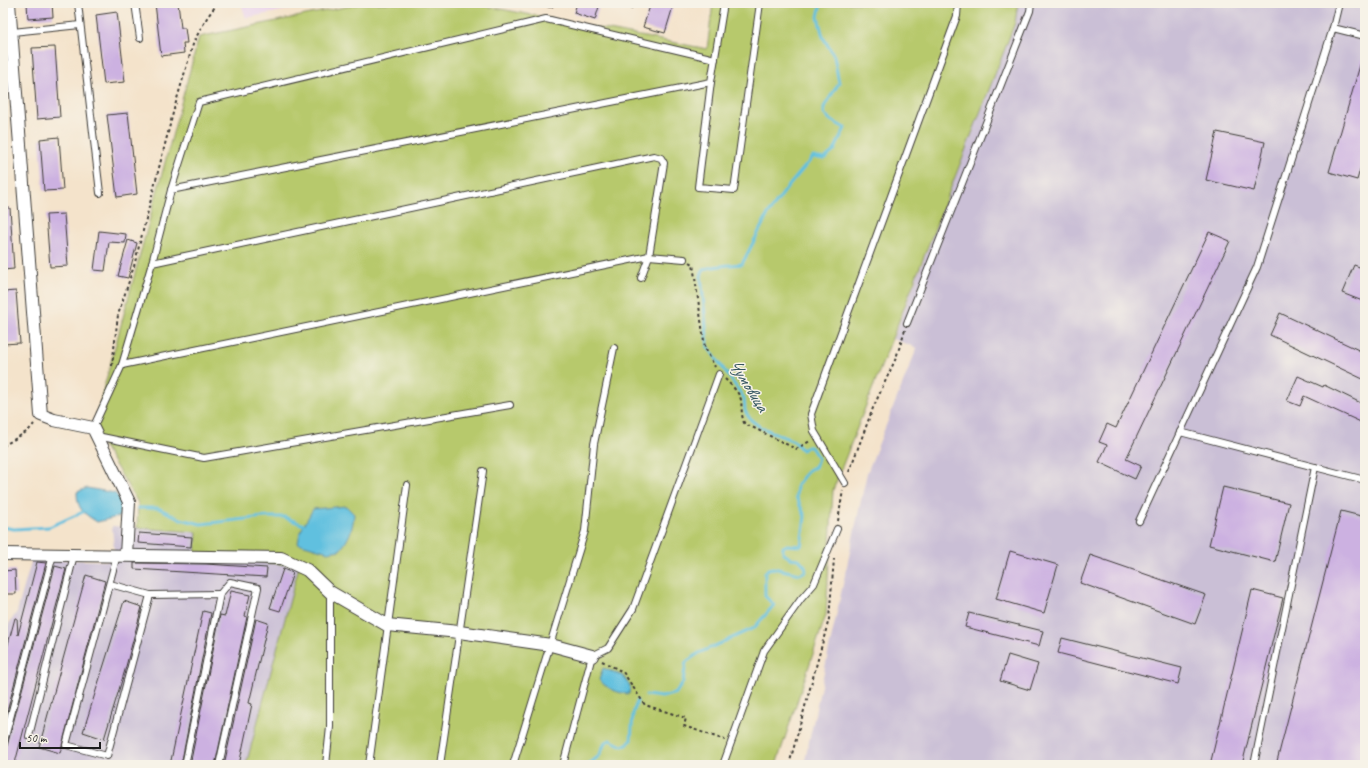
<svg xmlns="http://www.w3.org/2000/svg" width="1368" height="768" font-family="Caveat,sans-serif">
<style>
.built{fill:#ead1ec}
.industrial{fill:#cabfd6}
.green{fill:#b7c96c;stroke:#6a7244}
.water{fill:#61c0df;stroke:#3e6e7e}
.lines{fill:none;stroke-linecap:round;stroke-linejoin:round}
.stream{stroke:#61c0df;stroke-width:3}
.building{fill:#ccb1e1}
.lane-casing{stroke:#3c3a36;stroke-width:8}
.street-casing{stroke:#3c3a36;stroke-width:14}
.path{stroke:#3c3a36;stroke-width:2;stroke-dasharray:3 3;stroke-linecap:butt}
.lane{stroke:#fff;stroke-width:6}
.street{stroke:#fff;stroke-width:12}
.labels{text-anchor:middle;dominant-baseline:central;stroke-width:3;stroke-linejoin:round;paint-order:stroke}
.water-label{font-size:18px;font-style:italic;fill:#345560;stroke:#f7f3e8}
</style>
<rect width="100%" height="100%" fill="#f7f3e8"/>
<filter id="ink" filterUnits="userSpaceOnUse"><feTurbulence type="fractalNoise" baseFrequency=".025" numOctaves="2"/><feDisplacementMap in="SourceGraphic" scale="8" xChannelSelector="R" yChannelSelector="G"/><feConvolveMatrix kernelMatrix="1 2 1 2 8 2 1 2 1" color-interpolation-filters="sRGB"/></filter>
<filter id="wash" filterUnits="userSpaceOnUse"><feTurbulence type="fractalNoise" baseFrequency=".012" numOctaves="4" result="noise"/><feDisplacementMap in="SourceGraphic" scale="16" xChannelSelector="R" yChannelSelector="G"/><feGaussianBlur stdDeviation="0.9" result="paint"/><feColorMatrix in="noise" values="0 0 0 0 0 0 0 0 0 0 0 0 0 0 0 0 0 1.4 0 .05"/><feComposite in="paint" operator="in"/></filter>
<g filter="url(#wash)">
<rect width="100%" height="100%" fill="#f4e3cb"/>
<!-- built -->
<polygon class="built" points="241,3 322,3 246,18"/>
<!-- industrial -->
<g class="industrial">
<polygon points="1018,3 1365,3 1365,765 804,765 867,473 917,348 893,339 1015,23"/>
<polygon points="112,526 198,532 195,556 299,566 246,765 3,765 3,628 6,628 17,612 32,559 115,561"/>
</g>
<!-- green -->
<polygon class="green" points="364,3 470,3 707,49 713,3 1018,3 1015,23 833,490 826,615 776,765 246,765 299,566 195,556 197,532 137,528 138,503 93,428 199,37"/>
<!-- water -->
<g class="water">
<path d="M 87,488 L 115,493 L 122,502 L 121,516 L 97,522 C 83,513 77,509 77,492 Z"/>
<path d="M 346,506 L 354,514 C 353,529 349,539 340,550 L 328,552 L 298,543 L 300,532 L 313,509 Z"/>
<path d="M 603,668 L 623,676 L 630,686 L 629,694 C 617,693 608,689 599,680 Z"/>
</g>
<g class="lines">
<!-- stream -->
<g class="stream">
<polyline points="138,508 158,508 181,519 201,524 264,517 284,517 304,525"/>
<polyline points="3,527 14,529 49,527 83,512"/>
<path d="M 646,695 L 662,697 L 676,693 L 683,682 L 686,662 L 699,653 L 754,628 L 774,605 L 765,596 L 765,573 L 768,569 L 773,568 L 800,574 L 806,571 L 805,566 L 799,559 L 790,558 L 783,553 L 783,547 L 787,545 L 801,546 L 805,516 L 796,497 L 797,485 L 808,470 L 815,467 L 818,458 L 811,447 L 807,447 L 802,450 L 794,441 L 760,427 L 750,419 L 745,411 L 744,398 L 708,347 L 701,276 C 701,275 703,271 704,270 C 707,266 735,265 742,264 L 768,214 L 787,188 L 813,157 L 824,159 L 834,151 L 845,128 L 832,121 L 824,114 L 824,107 L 839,83 L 834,56 L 823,37 L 818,17 L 821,3"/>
<polyline points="588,765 599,756 605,743 610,740 622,746 627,745 631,740 633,714 637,701"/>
</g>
</g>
<g id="blocks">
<!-- building -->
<g class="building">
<polygon points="27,3 52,3 53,17 28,19"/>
<polygon points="155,3 178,3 181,28 185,28 187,43 183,43 184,53 161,56"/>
<polygon points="577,3 600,3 595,20 574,13"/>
<polygon points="651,3 674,3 665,33 643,27"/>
<polygon points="117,12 125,82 104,84 96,15"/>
<polygon points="55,47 60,117 37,119 32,48"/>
<polygon points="1363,55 1365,55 1365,153 1357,180 1329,172"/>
<polygon points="128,113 137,194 117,197 107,115"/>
<polygon points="1217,132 1265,142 1254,191 1206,180"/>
<polygon points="59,137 63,190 44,191 40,139"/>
<polygon points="3,208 10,208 14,269 3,270"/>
<polygon points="64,214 68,266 50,267 46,215"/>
<polygon points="99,231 126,234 125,243 109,242 105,271 94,270"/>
<polygon points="1209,232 1230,241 1126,459 1141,466 1135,479 1099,462 1107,445 1099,442 1107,424 1116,428"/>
<polygon points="128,240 137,243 128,278 118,276"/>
<polygon points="1354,265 1365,269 1365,302 1342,293"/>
<polygon points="16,291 20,343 3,344 3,292"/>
<polygon points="1280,313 1365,353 1365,380 1270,335"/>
<polygon points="1298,376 1323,387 1324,385 1365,405 1365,424 1304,396 1300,406 1287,401"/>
<polygon points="1223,487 1289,503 1275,562 1209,545"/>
<polygon points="1341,511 1365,517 1365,765 1276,765"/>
<polygon points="139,533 192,537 191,547 138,543"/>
<polygon points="1010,551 1058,565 1044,613 996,599"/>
<polygon points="1090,555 1206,595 1195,624 1080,583"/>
<polygon points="37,562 46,563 3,727 3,663 15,618 17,618 18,635"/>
<polygon points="134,563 206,564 267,568 266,577 134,569"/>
<polygon points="55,566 66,569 15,763 3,762 3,749 7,746"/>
<polygon points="283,569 293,573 280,611 270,608"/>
<polygon points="15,570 16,594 3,594 3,571"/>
<polygon points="86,575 105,581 60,753 39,747"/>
<polygon points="1252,590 1283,598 1242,765 1210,765"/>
<polygon points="231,591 250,595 245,616 247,617 215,765 190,765 220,615 225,616"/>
<polygon points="124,601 142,607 125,670 104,739 83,732"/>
<polygon points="203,611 211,613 181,765 170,765"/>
<polygon points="969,613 1043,631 1039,646 965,627"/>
<polygon points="256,619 268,623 249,703 252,704 239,765 224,765"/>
<polygon points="1062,638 1182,668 1178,684 1058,653"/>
<polygon points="1008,655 1038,664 1030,690 1000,681"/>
</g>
</g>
</g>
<g filter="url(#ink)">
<use href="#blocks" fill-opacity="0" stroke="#3c3a36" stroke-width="1"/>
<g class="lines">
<defs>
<g id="lane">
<polyline points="78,3 100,193"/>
<polyline points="135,3 140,38"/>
<polyline points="550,4 550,3"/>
<polyline points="630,5 631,3"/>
<polyline points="1333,28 1365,36"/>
<polyline points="3,33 80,25"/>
<polyline points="711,82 698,187 734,190 760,3"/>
<polyline points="171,190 711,82 724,3"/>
<polyline points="152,263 654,156 661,158 664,163 649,256 641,278"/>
<polyline points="907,323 1030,11 1031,3"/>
<polyline points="122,365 649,256 684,259"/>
<polyline points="93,428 122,365 152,263 171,190 199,102 546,19 715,59"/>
<polyline points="1180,432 1365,480"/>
<polyline points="97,436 204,458 510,405"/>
<polyline points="845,483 814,431 811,414 957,16 958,3"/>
<polyline points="1139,521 1257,267 1333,28 1339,3"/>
<polyline points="110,584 150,595 107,756 66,745 117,555"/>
<polyline points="150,595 220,594 185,765"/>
<polyline points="29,736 74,555"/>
<polyline points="3,745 53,555"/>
<polyline points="219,765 258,588 230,582 220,594"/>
<polyline points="326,765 330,727 330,592"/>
<polyline points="369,765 407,485"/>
<polyline points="440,765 483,471"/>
<polyline points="513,765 585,531 594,444 614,348"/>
<polyline points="563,765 592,656 608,648 633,609 719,374"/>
<polyline points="723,765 764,651 801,599 814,584 837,529"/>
<polyline points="1254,765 1315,467"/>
</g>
<g id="street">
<polyline points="9,3 41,415 54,420 93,428 129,502 126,555"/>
<polyline points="3,554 281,558 307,570 330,592 387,625 459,632 551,645 592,656"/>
</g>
</defs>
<!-- lane casing -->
<use href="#lane" class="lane-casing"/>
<!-- street casing -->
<use href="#street" class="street-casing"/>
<!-- path -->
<g class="path">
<polyline points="690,262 693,264 705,348 715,367"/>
<polyline points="112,366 118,315 134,266 174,109 194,41 208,16 218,3"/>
<path d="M 725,379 C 731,385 739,392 741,400 C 742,409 741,414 744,423 L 796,449 L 810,441"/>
<polyline points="3,446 28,431 34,424"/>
<polyline points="849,472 873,408 896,358 905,330"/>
<polyline points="838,521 843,490"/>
<polyline points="602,661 623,672 645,705 686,718 684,726 725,740"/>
<polyline points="789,765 829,619 834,559"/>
</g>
<!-- lane -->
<use href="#lane" class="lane"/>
<!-- street -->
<use href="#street" class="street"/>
</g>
</g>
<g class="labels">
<!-- water labels -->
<g class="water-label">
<text transform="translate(749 385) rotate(58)">Чумовица</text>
</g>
</g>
<!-- margin -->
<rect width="1368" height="768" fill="none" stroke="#f7f3e8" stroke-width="16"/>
<!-- scale -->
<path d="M20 742v6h80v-6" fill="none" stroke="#1c1c1c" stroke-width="2"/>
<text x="26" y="742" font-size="12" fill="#1c1c1c" stroke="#f7f3e8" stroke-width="3" paint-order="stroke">50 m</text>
</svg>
